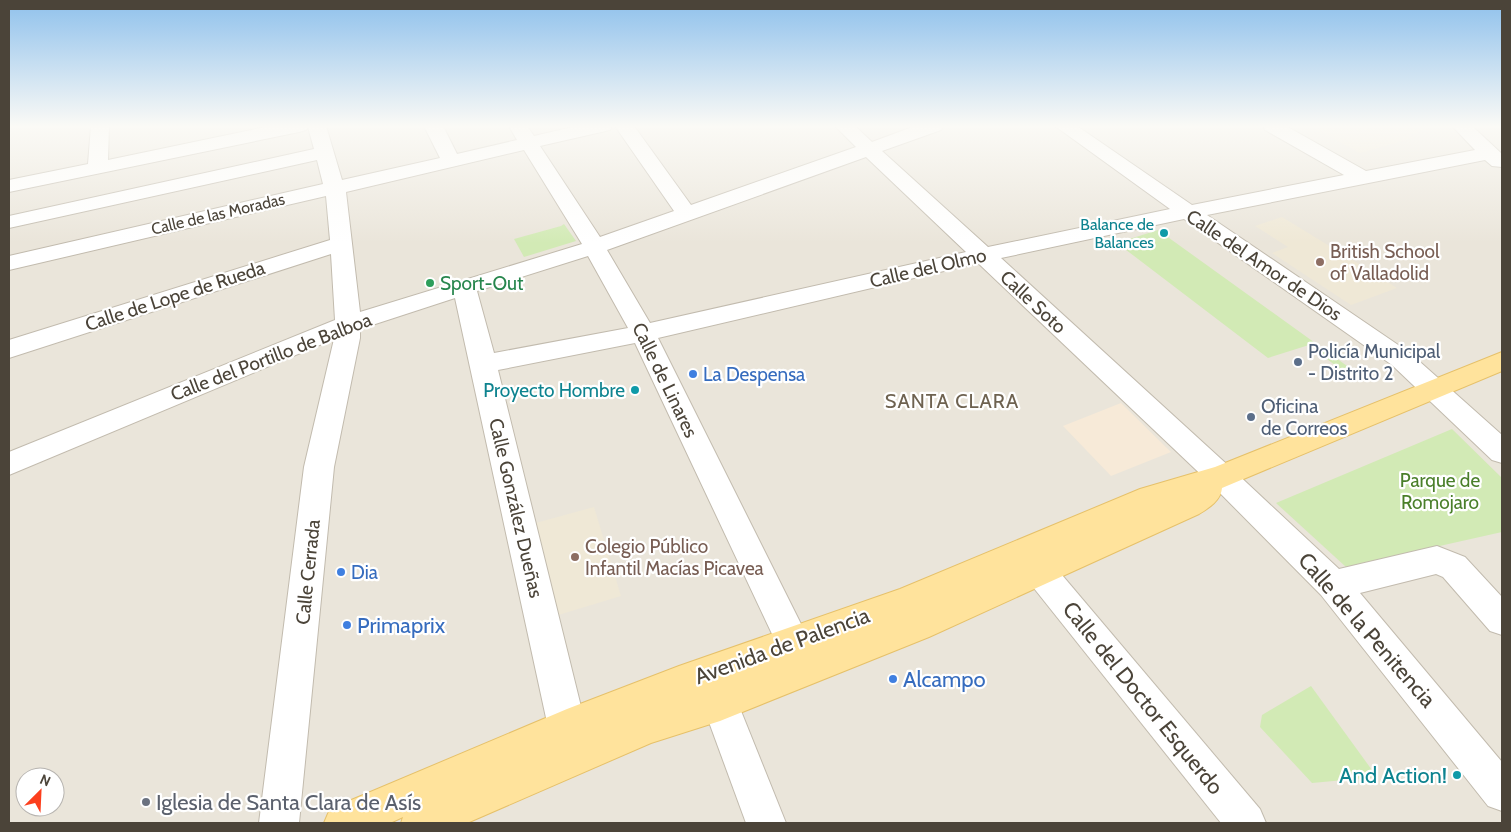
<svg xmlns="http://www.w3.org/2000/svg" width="1511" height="832" font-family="Cabin,sans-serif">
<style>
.residential{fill:#eae5da;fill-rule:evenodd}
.commercial{fill:#f7ead8}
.education{fill:#efe8d6}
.green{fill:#d2eab5}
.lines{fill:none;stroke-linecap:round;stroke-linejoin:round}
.minor-casing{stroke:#c2bbae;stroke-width:2}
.major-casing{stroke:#e6c16a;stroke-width:2}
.minor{fill:#fff;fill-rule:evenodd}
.major{fill:#ffe39c;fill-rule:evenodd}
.culture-dot{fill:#0f9aa8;stroke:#fff;stroke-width:2}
.education-dot{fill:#8d6e63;stroke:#fff;stroke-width:2}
.leisure-dot{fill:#2e9e5b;stroke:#fff;stroke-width:2}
.service-dot{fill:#5c6f8a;stroke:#fff;stroke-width:2}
.shop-dot{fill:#3f7fe0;stroke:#fff;stroke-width:2}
.worship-dot{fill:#6b7280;stroke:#fff;stroke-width:2}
.labels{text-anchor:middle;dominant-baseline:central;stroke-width:4.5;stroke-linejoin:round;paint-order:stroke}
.far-street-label{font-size:16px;fill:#4b4439;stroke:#fff}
.far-culture-label{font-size:16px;fill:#0d838f;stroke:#fff;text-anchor:end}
.education-label{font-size:19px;fill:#785e54;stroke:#fff;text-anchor:start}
.street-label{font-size:19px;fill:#4b4439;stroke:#fff}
.leisure-label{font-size:19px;fill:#27864d;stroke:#fff;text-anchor:start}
.service-label{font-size:19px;fill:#4e5e75;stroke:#fff;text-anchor:start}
.shop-label{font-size:19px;fill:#366cbe;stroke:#fff;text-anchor:start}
.culture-label{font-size:19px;fill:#0d838f;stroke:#fff;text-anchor:end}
.park-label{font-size:19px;fill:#4a7f2a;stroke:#fff}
.neighbourhood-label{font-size:20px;letter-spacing:1px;fill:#6e6250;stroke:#fff}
.near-shop-label{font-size:22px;fill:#366cbe;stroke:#fff;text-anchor:start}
.near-street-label{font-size:22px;fill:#4b4439;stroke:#fff}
.near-culture-label{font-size:22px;fill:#0d838f;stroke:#fff;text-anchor:end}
.near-worship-label{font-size:22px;fill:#5b616d;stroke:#fff;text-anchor:start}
</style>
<rect width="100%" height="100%" fill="#f6f3ec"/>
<!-- residential -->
<path class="residential" d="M 9,126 L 1502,126 L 1502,823 L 9,823 ZM 25,777 L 55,777 L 55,807 L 25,807 Z"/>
<!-- commercial -->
<polygon class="commercial" points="1121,403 1171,452 1111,476 1063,426"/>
<!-- education -->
<g class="education">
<polygon points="1311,126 1431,126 1432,127 1408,135 1413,138 1360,153"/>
<polygon points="1282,217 1377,275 1397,288 1351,305 1272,253 1288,247 1255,226"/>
<polygon points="594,507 621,596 555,616 532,524"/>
</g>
<!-- green -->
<g class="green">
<polygon points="564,224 576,241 524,257 514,239 561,226"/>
<polygon points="1158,230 1361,376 1350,381 1332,368 1336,366 1309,345 1268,358 1117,243"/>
<polygon points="1452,429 1502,478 1502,532 1346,567 1276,503"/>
<polygon points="1311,686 1377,777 1312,783 1260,727 1262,715"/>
</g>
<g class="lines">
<defs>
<g id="minor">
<path d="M 91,126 L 109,126 L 108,160 L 270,126 L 326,126 L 342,180 L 440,158 L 424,126 L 443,126 L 457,154 L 517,140 L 510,128 L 511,126 L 527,126 L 534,136 L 577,126 L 612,126 L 610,130 L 540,146 L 600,237 L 674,211 L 615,126 L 634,126 L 691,205 L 856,147 L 835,126 L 855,126 L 872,142 L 915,126 L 943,126 L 941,130 L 882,151 L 988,247 L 1170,209 L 1055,126 L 1077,126 L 1192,205 L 1344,175 L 1265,130 L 1263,126 L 1286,126 L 1366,171 L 1475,150 L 1452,126 L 1472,126 L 1502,154 L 1502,167 L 1492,166 L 1485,160 L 1207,215 L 1410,353 L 1502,435 L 1502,463 L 1492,460 L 1392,365 L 1184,219 L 1001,258 L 1232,469 L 1339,569 L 1437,546 L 1465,557 L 1502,597 L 1502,635 L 1490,631 L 1443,577 L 1436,574 L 1360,593 L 1502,762 L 1502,811 L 1488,806 L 1321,595 L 1212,485 L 978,263 L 658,338 L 810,642 L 805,653 L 793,658 L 781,653 L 635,343 L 498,370 L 586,727 L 580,740 L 567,745 L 554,740 L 548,727 L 455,298 L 360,329 L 360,338 L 334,467 L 299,823 L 259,823 L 304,467 L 334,339 L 9,475 L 9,452 L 335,320 L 331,254 L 9,358 L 9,340 L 330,240 L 326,196 L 9,270 L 9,256 L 323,184 L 317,160 L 9,228 L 9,216 L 314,149 L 308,127 L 306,130 L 299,132 L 9,192 L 9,180 L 88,164 ZM 524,150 L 582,244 L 360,312 L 346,192 ZM 866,157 L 966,252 L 650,323 L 607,250 ZM 588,256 L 628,328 L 494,353 L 477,291 Z"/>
<polygon points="1040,558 1051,562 1260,809 1266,823 1221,823 1029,582 1024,572 1029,562"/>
<polygon points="720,685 733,691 786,823 746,823 702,703 707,691"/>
</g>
<path id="major" d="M 1502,352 L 1502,371 L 1222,488 C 1221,500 1209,508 1199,514 L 929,637 L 720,721 L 651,743 L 467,823 L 401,823 L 403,817 L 390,823 L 324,823 L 330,809 L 567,709 L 679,666 L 900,589 L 1140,489 L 1215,467 Z"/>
</defs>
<!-- minor casing -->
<use href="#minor" class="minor-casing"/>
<!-- major casing -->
<use href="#major" class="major-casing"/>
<!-- minor -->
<use href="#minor" class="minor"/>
<!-- major -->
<use href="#major" class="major"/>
</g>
<!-- sky -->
<linearGradient id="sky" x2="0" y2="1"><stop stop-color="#8fc1ec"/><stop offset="0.52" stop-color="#fbfaf6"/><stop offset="1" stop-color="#fbfaf6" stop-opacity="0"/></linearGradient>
<rect width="1511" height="243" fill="url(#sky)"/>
<!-- markers -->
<g class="culture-dot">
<circle cx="1164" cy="233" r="5"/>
<circle cx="635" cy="390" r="5"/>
<circle cx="1457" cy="775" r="5"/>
</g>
<g class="education-dot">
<circle cx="1320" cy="262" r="5"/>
<circle cx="575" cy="557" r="5"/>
</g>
<circle class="leisure-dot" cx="430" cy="283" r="5"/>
<g class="service-dot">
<circle cx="1298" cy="362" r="5"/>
<circle cx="1251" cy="417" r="5"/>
</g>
<g class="shop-dot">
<circle cx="693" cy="374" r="5"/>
<circle cx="341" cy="572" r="5"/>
<circle cx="347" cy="625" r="5"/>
<circle cx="893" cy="679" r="5"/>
</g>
<circle class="worship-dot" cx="146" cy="802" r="5"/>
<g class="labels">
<!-- far-street labels -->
<g class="far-street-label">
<text transform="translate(218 214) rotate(-13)">Calle de las Moradas</text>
</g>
<!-- far-culture labels -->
<g class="far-culture-label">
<text x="1154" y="224">Balance de<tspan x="1154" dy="18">Balances</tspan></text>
</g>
<!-- education labels -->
<g class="education-label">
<text x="1330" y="251">British School<tspan x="1330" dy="22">of Valladolid</tspan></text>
<text x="585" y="546">Colegio Público<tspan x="585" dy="22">Infantil Macías Picavea</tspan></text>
</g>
<!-- street labels -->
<g class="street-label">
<text transform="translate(1264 265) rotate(34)">Calle del Amor de Dios</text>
<text transform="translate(928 268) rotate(-13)">Calle del Olmo</text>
<text transform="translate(175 296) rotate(-18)">Calle de Lope de Rueda</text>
<text transform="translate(1033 302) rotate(43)">Calle Soto</text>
<text transform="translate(271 357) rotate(-21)">Calle del Portillo de Balboa</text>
<text transform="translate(665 380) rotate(64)">Calle de Linares</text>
<text transform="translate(516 508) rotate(77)">Calle González Dueñas</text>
<text transform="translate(308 572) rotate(-84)">Calle Cerrada</text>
</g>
<!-- leisure labels -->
<g class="leisure-label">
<text x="440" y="283">Sport-Out</text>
</g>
<!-- service labels -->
<g class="service-label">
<text x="1308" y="351">Policía Municipal<tspan x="1308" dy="22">- Distrito 2</tspan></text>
<text x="1261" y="406">Oficina<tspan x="1261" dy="22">de Correos</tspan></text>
</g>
<!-- shop labels -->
<g class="shop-label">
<text x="703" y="374">La Despensa</text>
<text x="351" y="572">Dia</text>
</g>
<!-- culture labels -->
<g class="culture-label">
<text x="625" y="390">Proyecto Hombre</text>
</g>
<!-- park labels -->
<g class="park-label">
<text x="1440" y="480">Parque de<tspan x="1440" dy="22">Romojaro</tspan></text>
</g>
<!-- neighbourhood labels -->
<g class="neighbourhood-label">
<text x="952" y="401">SANTA CLARA</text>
</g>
<!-- near-shop labels -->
<g class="near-shop-label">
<text x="357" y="625">Primaprix</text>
<text x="903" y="679">Alcampo</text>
</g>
<!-- near-street labels -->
<g class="near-street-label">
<text transform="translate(1367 630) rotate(49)">Calle de la Penitencia</text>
<text transform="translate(782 646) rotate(-20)">Avenida de Palencia</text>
<text transform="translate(1143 698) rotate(51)">Calle del Doctor Esquerdo</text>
</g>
<!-- near-culture labels -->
<g class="near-culture-label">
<text x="1447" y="775">And Action!</text>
</g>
<!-- near-worship labels -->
<g class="near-worship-label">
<text x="156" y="802">Iglesia de Santa Clara de Asís</text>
</g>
</g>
<!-- border -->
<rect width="1511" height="832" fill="none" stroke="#4b4439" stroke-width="20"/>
<!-- north arrow -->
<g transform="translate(40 792) rotate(24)"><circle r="24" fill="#ffffff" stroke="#b7b4b0"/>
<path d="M0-4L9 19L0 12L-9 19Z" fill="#fc3f1d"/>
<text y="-8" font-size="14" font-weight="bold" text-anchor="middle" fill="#4b4439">N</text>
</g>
</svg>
